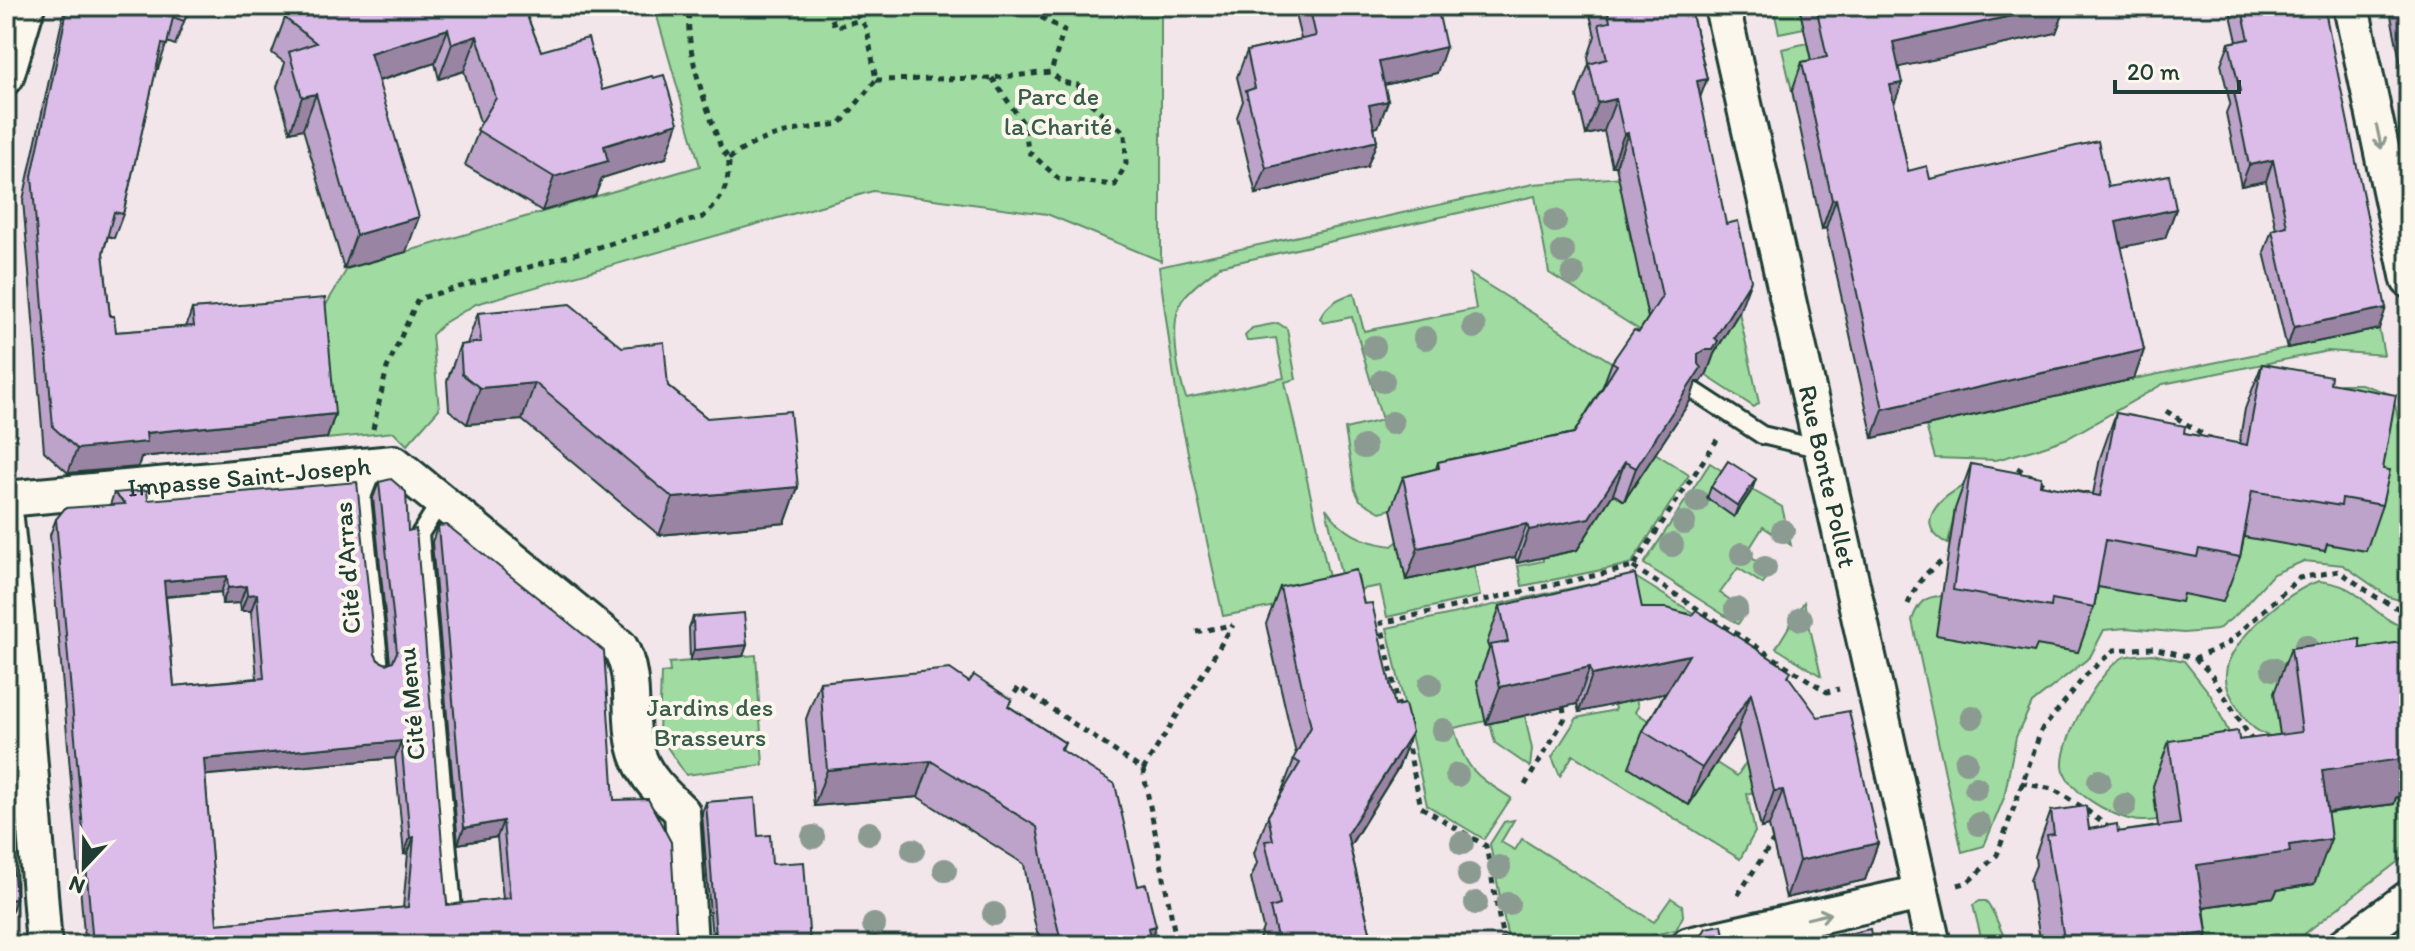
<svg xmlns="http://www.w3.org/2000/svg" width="2415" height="951" font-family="Itim,sans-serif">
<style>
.green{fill:#a0dba1;stroke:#608c6a;stroke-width:2}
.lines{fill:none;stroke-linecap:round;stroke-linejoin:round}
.lane-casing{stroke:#1f3d34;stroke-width:22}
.street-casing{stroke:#1f3d34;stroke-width:40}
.path{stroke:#1f3d34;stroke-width:5;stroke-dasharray:6 6;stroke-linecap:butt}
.lane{stroke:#fbf7ec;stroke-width:16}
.street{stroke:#fbf7ec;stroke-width:34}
.tree{fill:#8c9b92}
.wall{fill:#bda3c9;stroke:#1f3d34;stroke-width:2;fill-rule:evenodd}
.shaded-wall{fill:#9a84a4;stroke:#1f3d34;stroke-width:2}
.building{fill:#dcbdea;stroke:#1f3d34;stroke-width:2;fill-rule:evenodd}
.oneway{stroke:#8d9a90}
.labels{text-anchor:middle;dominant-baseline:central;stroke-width:8;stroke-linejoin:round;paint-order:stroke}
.park-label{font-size:26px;fill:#395d4a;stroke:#fbf7ec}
.street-label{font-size:26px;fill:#1f3d34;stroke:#fbf7ec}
</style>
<rect width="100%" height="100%" fill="#f2e6eb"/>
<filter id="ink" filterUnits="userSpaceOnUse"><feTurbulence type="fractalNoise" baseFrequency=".0125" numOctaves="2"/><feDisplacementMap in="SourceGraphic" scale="16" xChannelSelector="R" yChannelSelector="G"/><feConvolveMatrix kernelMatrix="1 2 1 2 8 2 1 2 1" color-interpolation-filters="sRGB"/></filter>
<g filter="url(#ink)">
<!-- green -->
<g class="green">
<polygon points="654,6 1161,6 1161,261 1047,214 873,191 476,304 444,323 432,335 439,409 407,445 394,432 327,439 316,322 347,269 700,166"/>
<polygon points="1773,6 1799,6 1804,28 1779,33"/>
<polygon points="1807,43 1817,86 1792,91 1782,49"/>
<path d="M 1623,177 L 1624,204 L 1631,241 L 1637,241 L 1639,276 L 1647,311 L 1652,311 L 1646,334 L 1549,273 L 1535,196 L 1220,266 C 1208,276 1192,286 1183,299 C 1168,320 1178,376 1186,398 L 1284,378 L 1276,338 L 1251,341 L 1247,341 L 1245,336 L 1252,328 L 1278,323 L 1287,329 L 1296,379 L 1285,382 L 1333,595 L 1223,616 L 1178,406 L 1159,267 L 1533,184 Z"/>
<path d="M 1470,274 L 1619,367 L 1591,430 L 1428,500 L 1380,512 L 1360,500 L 1355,490 L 1345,429 L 1382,420 L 1352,317 L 1323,323 L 1320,318 C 1328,303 1339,298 1354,293 L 1364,331 L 1476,309 Z"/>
<polygon points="1739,312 1759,403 1754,407 1705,375 1704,370"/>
<polygon points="2379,329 2384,355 2328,351 2163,384 2068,438 2036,449 1996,460 1935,458 1926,426 2134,379"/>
<path d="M 2341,384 L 2361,384 L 2393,395 L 2409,471 L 2409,603 L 2389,597 L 2343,565 L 2304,561 L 2273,574 L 2237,614 L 2217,630 L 2184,633 L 2126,628 L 2104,630 L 2090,657 L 2032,703 L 2016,737 L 2004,798 L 1984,846 L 1962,852 L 1912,620 C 1918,603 1924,596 1943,596 L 1937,635 L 2034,652 L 2036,645 L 2077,652 L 2073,582 L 2182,594 L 2213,564 L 2328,387 Z"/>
<polygon points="1655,453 1689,475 1631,564 1522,586 1518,566 1543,561 1543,557"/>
<polygon points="1710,463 1724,472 1734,516 1752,490 1782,507 1791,545 1763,527 1746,554 1771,571 1763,584 1738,568 1720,593 1747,611 1738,624 1644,564"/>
<path d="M 1967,484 L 1955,510 L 1948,544 C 1910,524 1941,496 1967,484 Z"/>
<path d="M 1326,508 C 1343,533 1362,542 1392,546 L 1398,541 L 1406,580 L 1474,566 L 1480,596 L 1387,617 L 1380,586 L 1345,592 Z"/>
<path d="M 1632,575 L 1730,636 L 1495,678 L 1486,721 L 1454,728 C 1466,771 1475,775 1511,798 L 1484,839 L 1427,805 L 1387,628 Z"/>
<path d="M 2319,581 C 2356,585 2358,599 2386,618 C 2393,623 2401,626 2409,630 L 2409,684 L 2281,739 C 2259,735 2249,727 2238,708 C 2231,696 2225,688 2226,674 C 2227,641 2289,590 2319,581 Z"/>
<polygon points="1804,602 1821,676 1776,648"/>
<path d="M 2152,654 L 2184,661 L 2210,694 L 2241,757 L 2158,820 C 2149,821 2141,822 2133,820 C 2111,816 2064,790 2063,765 C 2062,738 2098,672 2122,658 C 2129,654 2144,655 2152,654 Z"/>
<polygon points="756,655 763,765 686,775 659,735 661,673 670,672 669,663"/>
<polygon points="1634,691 1638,707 1635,712 1737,776 1747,761 1760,790 1747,794 1755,832 1740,859 1573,755 1560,776 1552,757 1577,718 1615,710 1613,696"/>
<polygon points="1525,716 1532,749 1530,767 1495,743 1490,723"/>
<polygon points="2409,796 2409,853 2290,945 2186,945 2166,912 2273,897 2273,890 2314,884 2289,818"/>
<polygon points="1514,820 1501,842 1515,850 1522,839 1654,922 1671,898 1682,905 1683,916 1676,930 1610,945 1509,945 1490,844 1504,822"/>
<path d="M 1980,901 L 1986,901 C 1997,914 1999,931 2009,945 L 1983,945 L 1973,905 Z"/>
<polygon points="2409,919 2409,945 2374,945"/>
</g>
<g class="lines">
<defs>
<g id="lane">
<polyline points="1696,392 1762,435 1821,449"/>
<polyline points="374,466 362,497 380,669"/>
<polyline points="441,501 420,534 453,909"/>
</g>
<g id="street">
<path id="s1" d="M 1722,6 L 1933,945"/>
<polyline points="2351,6 2409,280"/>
<polyline points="6,77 27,6"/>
<path id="s2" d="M 6,499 L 394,463 L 620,647 C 639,680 625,723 639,758 C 648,781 665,795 682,812 L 690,945"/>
<polyline points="6,519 24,689 44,945"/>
<polyline points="1689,945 1921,893"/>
<polyline points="2345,945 2409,898"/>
</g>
</defs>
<!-- lane casing -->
<use href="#lane" class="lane-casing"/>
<!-- street casing -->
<use href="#street" class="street-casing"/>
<!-- path -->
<g class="path">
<polyline points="832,19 835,27 861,20"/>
<polyline points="992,78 1025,126 1028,151 1059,179 1115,185 1126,164 1125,133 1087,100 1078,85 1061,82 1051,72"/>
<polyline points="876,80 992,78 1051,72 1064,30 1021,6"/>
<path d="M 729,159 C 762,133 801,129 840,124 L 876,80 L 867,29 L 851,6"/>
<polyline points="2166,411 2212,440"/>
<path d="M 373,429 L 387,368 L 418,299 L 703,217 C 723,200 729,185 729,159 L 721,148 C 706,103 685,55 689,6"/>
<polyline points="2017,468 2054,490"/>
<polyline points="1633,567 1827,692 1839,689"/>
<path d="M 1908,604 C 1917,582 1926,571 1946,559"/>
<polyline points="1196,632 1232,625"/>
<polyline points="2195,658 2210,673 2253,742"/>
<polyline points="1008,703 1019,687 1143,770 1177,945"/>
<polyline points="1399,708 1381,623 1633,567 1717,440"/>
<polyline points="1406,737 1421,807 1486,846 1504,945"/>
<polyline points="1143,770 1233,625"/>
<polyline points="2021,783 2053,789 2085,809 2110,829"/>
<polyline points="1525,785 1565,718 1563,707"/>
<polyline points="1958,885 1968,882 1997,855 2041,731 2086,675 2114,650 2153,648 2195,658 2226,645 2299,578 2339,571 2376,597 2409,614"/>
<polyline points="1738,895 1773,841"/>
</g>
<!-- lane -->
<use href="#lane" class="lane"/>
<!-- street -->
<use href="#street" class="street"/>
</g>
<!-- trees -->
<g class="tree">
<circle cx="1555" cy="221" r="12"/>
<circle cx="1563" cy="252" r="12"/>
<circle cx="1573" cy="274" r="12"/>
<circle cx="1474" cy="327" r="12"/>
<circle cx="1425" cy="338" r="12"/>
<circle cx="1374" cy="347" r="12"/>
<circle cx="1383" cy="381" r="12"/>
<circle cx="1392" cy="423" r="12"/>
<circle cx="1364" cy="447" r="12"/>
<circle cx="1697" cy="501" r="12"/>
<circle cx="1684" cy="523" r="12"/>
<circle cx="1783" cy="531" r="12"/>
<circle cx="1672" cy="545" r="12"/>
<circle cx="1742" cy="554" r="12"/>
<circle cx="1765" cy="568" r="12"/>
<circle cx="1736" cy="609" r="12"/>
<circle cx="1801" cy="619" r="12"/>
<circle cx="2306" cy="646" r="12"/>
<circle cx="2273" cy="669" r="12"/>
<circle cx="1430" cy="685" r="12"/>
<circle cx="1972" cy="717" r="12"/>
<circle cx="1443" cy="730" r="12"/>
<circle cx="1966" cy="762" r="12"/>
<circle cx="1457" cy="775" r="12"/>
<circle cx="2099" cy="781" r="12"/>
<circle cx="1976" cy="788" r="12"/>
<circle cx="2125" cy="805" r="12"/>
<circle cx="1979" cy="824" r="12"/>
<circle cx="869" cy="833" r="12"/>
<circle cx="813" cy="837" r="12"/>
<circle cx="1462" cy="843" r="12"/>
<circle cx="913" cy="850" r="12"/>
<circle cx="1499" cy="867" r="12"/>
<circle cx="945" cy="870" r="12"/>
<circle cx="1469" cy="875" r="12"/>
<circle cx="1476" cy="903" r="12"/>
<circle cx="1508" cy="904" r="12"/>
<circle cx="994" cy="914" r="12"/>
<circle cx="874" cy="925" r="12"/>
</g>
<!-- wall -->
<g class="wall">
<polygon points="66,6 190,6 175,45 167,42 158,69 156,69 123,214 114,238 108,236 103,253 110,316 116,332 186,327 192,309 335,414 327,438 141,457 138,467 68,473 44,451 23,200 63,16"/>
<polygon points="523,6 541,51 602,90 666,158 602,178 595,196 542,211 465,165 481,125 464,71 439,79 435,63 379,81 406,252 344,269 303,129 290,132 277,87 285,63 272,53 285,18"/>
<polygon points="1293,6 1437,6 1437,73 1384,85 1388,101 1378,127 1374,128 1377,141 1367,167 1256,194 1237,117 1243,101 1237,77 1247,51 1301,39"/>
<polygon points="1588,6 1690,6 1707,79 1700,97 1739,312 1714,354 1707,373 1701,382 1696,382 1690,401 1624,501 1613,494 1577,550 1517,563 1515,557 1406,580 1391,509 1403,477 1436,469 1438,462 1574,433 1603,386 1612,362 1639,332 1648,318 1616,166 1612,166 1604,131 1586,135 1577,96 1589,64 1588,57 1595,36"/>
<polygon points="1799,6 2066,6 2056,33 1898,67 1894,104 1908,171 1930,179 2108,187 2176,209 2165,238 2121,247 2144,350 2134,379 1873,438 1826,228 1822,229 1792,91 1802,62 1811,60"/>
<polygon points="2229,6 2324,6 2379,329 2287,348 2264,252 2272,230 2276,229 2266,181 2241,186 2226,113 2230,103 2221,64 2229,43 2237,41"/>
<polygon points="2389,6 2409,6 2409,105"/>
<polygon points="478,313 668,386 707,418 798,487 785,523 659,535 522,420 467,424 449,410 447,381 460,345 467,344"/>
<polygon points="2262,364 2330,383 2383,469 2382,505 2366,551 2327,544 2325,551 2244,537 2240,557 2223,602 2183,594 2181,602 2098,587 2094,607 2078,652 2037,645 2034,652 1936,635 1955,509 1971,464 2040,485 2093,494 2100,458 2116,413 2184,433 2239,444 2245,409"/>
<path d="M 379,482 L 408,531 L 447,905 L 503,899 L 497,837 L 458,844 L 432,542 L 438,526 L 614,800 L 682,942 L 681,945 L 85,945 L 50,535 L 56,519 L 110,505 L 114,493 L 148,500 L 375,654 L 378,660 L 386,664 L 390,662 L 373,498 ZM 221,592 L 222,604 L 240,603 L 241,611 L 251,611 L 257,678 L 174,686 L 166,597 ZM 395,758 L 404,854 L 408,853 L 403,908 L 217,924 L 205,775 Z"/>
<polygon points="1711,487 1752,490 1734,517 1707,498"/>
<polygon points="1280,587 1364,604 1395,706 1412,732 1398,768 1350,846 1373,945 1257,945 1263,928 1251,878 1257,863 1254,853 1268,816 1280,796 1296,754 1266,624"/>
<polygon points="1500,606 1642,608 1789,677 1878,843 1865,880 1786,898 1769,826 1761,828 1738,729 1689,805 1629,767 1643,731 1665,693 1579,712 1577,704 1486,724 1477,682 1489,649 1487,643"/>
<polygon points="693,617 747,645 743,656 690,661 689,628"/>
<polygon points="2291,648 2360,648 2396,797 2394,804 2327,813 2314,884 2277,890 2274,897 2204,907 2207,933 2203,945 2041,945 2030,880 2036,865 2035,856 2051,811 2089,829 2118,832 2158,826 2153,786 2169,741 2239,740 2280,735 2274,693"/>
<polygon points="820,682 1010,707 1065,743 1062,750 1151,940 1152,945 1040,945 1033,915 1024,864 918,797 814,806 806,719"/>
<polygon points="706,802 758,836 810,945 709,945 712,939 702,813"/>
</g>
<!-- shaded-wall -->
<g class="shaded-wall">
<polygon points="2056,6 2066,6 2056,33 1882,71 1893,42"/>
<polygon points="448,29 435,63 358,87 370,53"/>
<polygon points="477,36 464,71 439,79 452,44"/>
<polygon points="1446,47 1437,73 1369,88 1379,62"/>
<polygon points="1707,79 1695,111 1697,81"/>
<polygon points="1902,83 1891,112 1890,85"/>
<polygon points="316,94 303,129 290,132 302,97"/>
<polygon points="1616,99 1604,131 1586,135 1598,103"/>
<polygon points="1388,101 1378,127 1359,131 1369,105"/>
<polygon points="678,123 666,158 602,178 595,196 542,211 554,177 604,146"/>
<polygon points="1628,133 1616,166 1612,166 1624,134"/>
<polygon points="1377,141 1367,167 1256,194 1266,168"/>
<polygon points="2273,160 2266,181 2241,186 2249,165"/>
<polygon points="1836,199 1826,228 1822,229 1832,200"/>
<polygon points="2176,209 2165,238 2105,251 2116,222"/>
<polygon points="419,217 406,252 344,269 356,235"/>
<polygon points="1751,280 1739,312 1714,354 1707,373 1701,382 1696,382 1690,401 1624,501 1636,468 1698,354 1715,338"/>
<polygon points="2386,308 2379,329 2287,348 2294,327"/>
<polygon points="2144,350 2134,379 1873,438 1883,409"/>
<polygon points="535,383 522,420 467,424 480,388"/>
<polygon points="335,414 327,438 141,457 138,467 68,473 77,449 146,433"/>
<polygon points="1625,462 1613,494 1577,550 1517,563 1529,530"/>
<polygon points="1756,479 1752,490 1734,517 1738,506"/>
<polygon points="798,487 785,523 659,535 673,498"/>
<polygon points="1527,524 1515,557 1406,580 1418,548"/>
<polygon points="227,576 221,592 158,597 164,581"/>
<polygon points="246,586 240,603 222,604 228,588"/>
<polygon points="257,594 251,611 241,611 247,595"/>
<polygon points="747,645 743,656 690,661 694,650"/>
<polygon points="1689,655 1676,691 1579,712 1592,675"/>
<polygon points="1590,667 1577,704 1486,724 1500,687"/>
<polygon points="1751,693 1738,729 1689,805 1702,768"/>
<polygon points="1412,732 1398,768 1334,871 1347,834"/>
<polygon points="401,741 395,758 198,776 204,759"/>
<polygon points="2409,754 2409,796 2396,797 2394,804 2305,815 2322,770"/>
<polygon points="931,761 918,797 814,806 827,770"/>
<polygon points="1783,790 1769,826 1761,828 1774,791"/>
<polygon points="503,821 497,837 458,844 464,828"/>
<polygon points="414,837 408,853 404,854 410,838"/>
<polygon points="2331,839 2314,884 2277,890 2274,897 2181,910 2197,865 2289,845"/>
<polygon points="1878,843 1865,880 1786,898 1799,861"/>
<polygon points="16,899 8,922 6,922 6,900"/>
<polygon points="1156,926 1149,945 1148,928"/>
<polygon points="2207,933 2203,945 2163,945 2166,939"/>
<polygon points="777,940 776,945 711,945"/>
</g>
<!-- building -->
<g class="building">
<polygon points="68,6 190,6 184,21 173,17 167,45 162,44 123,214 114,212 103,253 110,316 114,316 116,332 194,326 192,309 325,298 335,414 146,433 147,442 77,449 53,427 32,176"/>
<polygon points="294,6 523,6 541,51 588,38 602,90 652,76 653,78 664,75 678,123 604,146 608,161 554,177 477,130 496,98 477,36 452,44 448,29 370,53 419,217 356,235 316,94 302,97 289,52 316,43 285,18"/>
<polygon points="1309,6 1437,6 1446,47 1379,62 1388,101 1369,105 1377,141 1266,168 1246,91 1255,88 1247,51 1316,36"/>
<polygon points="1607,6 1690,6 1707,79 1697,81 1726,224 1738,221 1751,280 1715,338 1718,341 1713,350 1704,350 1698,354 1698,364 1701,368 1636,468 1625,462 1589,518 1529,530 1527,524 1418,548 1403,477 1439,468 1438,462 1574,433 1617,365 1612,362 1634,330 1639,332 1662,296 1628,133 1624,134 1616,99 1598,103 1589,64 1607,59 1599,24 1610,22"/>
<polygon points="1816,6 2056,6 1893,42 1902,83 1890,85 1908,171 1927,166 1930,179 2098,141 2108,187 2169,175 2176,209 2116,222 2144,350 1883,409 1836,199 1832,200 1802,62 1827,57"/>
<polygon points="2241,6 2324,6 2386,308 2294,327 2272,230 2287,226 2273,160 2249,165 2234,92 2240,91 2229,43 2249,39"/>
<polygon points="2401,6 2409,6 2409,43"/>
<polygon points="570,304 622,347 664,342 668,386 707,418 790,411 798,487 673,498 535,383 480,388 462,374 460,345 481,342 478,313"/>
<polygon points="2262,364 2331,376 2330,383 2396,395 2383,469 2390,470 2382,505 2342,498 2341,506 2252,491 2240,557 2199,549 2197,557 2106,540 2094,607 2052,599 2051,607 1953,590 1971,464 2041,477 2040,485 2100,496 2116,413 2185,426 2184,433 2247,445"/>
<polygon points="1728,461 1756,479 1738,506 1711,487"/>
<path d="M 391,479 L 406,492 L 408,531 L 416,529 L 447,905 L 510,898 L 503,821 L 464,828 L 438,526 L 447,525 L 604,651 L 614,800 L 648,799 L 671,842 L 676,930 L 682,942 L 670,943 L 670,945 L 93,945 L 56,519 L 65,508 L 125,504 L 114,493 L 147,490 L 148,500 L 357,482 L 375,654 L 378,660 L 386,664 L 393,661 L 397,652 L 379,482 ZM 227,576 L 228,588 L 246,586 L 247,595 L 257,594 L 264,678 L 174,686 L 164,581 ZM 401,741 L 410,838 L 414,837 L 408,907 L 217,924 L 204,759 Z"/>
<polygon points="1356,570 1364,604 1372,603 1395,706 1405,704 1412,732 1347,834 1373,945 1279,945 1270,908 1280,905 1265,841 1273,840 1268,816 1300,763 1293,759 1311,727 1280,587"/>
<polygon points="1635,574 1642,608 1666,608 1692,615 1696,610 1791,671 1788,676 1818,717 1849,711 1878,843 1799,861 1783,790 1774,791 1751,693 1702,768 1643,731 1689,655 1592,675 1590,667 1500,687 1490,645 1508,642 1500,606"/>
<polygon points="744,613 747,645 694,650 693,617"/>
<polygon points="2360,639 2360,648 2409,641 2409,758 2322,770 2331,839 2289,845 2290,852 2197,865 2207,933 2166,939 2167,945 2065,945 2047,835 2054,834 2051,811 2086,806 2089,829 2117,824 2118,832 2180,824 2169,741 2238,731 2239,740 2302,732 2291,648"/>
<polygon points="950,669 969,682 974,675 1012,700 1008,706 1065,743 1060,749 1115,784 1138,886 1146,884 1156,926 1148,928 1152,945 1062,945 1046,879 1037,827 931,761 827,770 820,682"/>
<polygon points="6,776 16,899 6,900"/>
<polygon points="755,798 758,836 770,835 772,864 804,862 810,945 778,945 777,940 710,945 714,932 716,936 706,802"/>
<polygon points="1722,925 1726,945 1696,945 1706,928"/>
<polygon points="1870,929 1873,945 1798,945"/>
</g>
<!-- one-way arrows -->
<defs><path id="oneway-shaft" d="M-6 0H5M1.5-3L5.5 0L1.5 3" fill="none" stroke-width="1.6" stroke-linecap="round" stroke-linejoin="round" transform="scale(2)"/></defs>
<g class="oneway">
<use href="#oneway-shaft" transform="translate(2379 137) rotate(78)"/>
<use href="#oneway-shaft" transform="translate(1819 916) rotate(-13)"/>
</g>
</g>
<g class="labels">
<!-- park labels -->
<g class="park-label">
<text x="1058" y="96">Parc de<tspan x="1058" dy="30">la Charité</tspan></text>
<text x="710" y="707">Jardins des<tspan x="710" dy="30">Brasseurs</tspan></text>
</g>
<!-- street labels -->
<g class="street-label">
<text stroke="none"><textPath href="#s1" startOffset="482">Rue Bonte Pollet</textPath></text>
<text stroke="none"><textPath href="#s2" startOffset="244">Impasse Saint-Joseph</textPath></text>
<text transform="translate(347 568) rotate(-94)">Cité d'Arras</text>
<text transform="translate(411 704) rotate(-95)">Cité Menu</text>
</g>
</g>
<!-- margin -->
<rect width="2415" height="951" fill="none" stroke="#fbf7ec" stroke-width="32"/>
<rect x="16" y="16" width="2383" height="919" fill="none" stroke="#1f3d34" stroke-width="3" filter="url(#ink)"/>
<!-- north arrow -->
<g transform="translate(84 867) rotate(202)" stroke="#fbf7ec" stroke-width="6" paint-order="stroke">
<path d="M0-6L14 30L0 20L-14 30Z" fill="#1f3d34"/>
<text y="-12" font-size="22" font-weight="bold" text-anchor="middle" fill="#1f3d34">N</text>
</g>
<!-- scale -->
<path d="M2115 80v12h124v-12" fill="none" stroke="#1f3d34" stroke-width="4"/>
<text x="2127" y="80" font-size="24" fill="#1f3d34" stroke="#fbf7ec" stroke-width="6" paint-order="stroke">20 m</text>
</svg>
